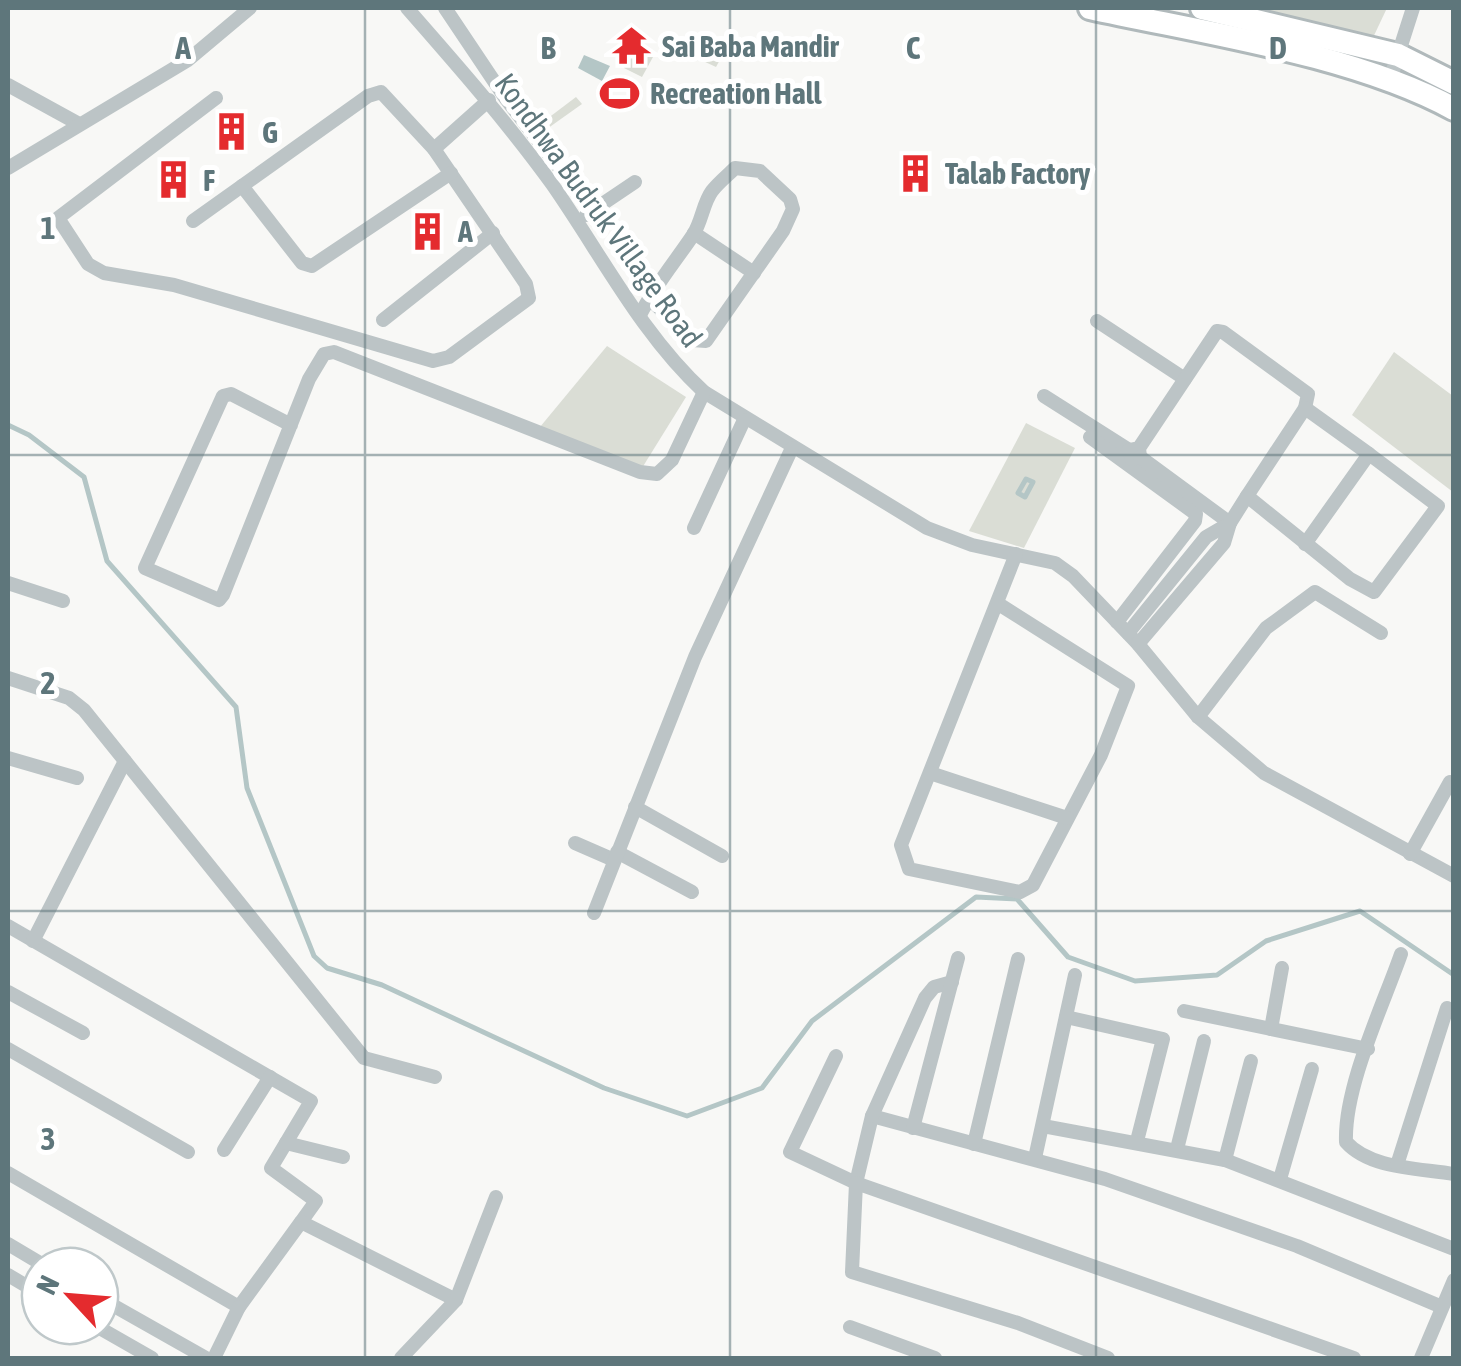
<svg xmlns="http://www.w3.org/2000/svg" width="1461" height="1366" font-family="'Asap Condensed',sans-serif">
<style>
.green{fill:#daddd5}
.water{fill:#b4c6c6}
.lines{fill:none;stroke-linecap:round;stroke-linejoin:round}
.stream{stroke:#b4c6c6;stroke-width:5}
.primary-casing{stroke:#b0b9bb;stroke-width:28}
.minor{stroke:#bcc4c6;stroke-width:14}
.primary{stroke:#fff;stroke-width:22}
.grid{fill:none;stroke:#5e767b;stroke-width:2.5;stroke-opacity:0.55}
.labels{text-anchor:middle;dominant-baseline:central;stroke-width:10;stroke-linejoin:round;paint-order:stroke}
.poi-label{font-size:30px;font-weight:bold;fill:#5e767b;stroke:#fff;text-anchor:start}
.street-label{font-size:30px;fill:#5e767b;stroke:#fff}
.grid-label{font-size:32px;text-anchor:middle;font-weight:bold;fill:#5e767b;stroke:#fff;stroke-width:10;stroke-linejoin:round;paint-order:stroke}
</style>
<rect width="100%" height="100%" fill="#f8f8f6"/>
<!-- green -->
<g class="green">
<polygon points="1256,8 1387,8 1370,44"/>
<polygon points="683,37 728,45 716,67 677,49"/>
<polygon points="627,56 653,57 642,77 624,68"/>
<polygon points="576,97 582,104 544,131 539,125"/>
<polygon points="607,346 686,397 642,468 540,427"/>
<polygon points="1394,352 1453,396 1453,492 1352,415"/>
<polygon points="1026,423 1075,448 1024,548 969,531"/>
</g>
<!-- water -->
<polygon class="water" points="584,55 610,66 602,81 578,68"/>
<g class="lines">
<!-- stream -->
<g class="stream">
<polyline points="8,425 29,435 84,477 107,561 236,707 247,788 314,956 327,968 382,985 604,1088 687,1116 762,1088 812,1021 976,897 1017,899 1068,957 1135,981 1217,975 1266,941 1360,911 1454,975"/>
<polygon points="1026,479 1033,482 1025,497 1018,493"/>
</g>
<defs>
<g id="primary">
<path d="M 1090,8 C 1203,33 1353,54 1454,109"/>
<polyline points="1202,8 1398,55 1454,83"/>
</g>
</defs>
<!-- primary casing -->
<use href="#primary" class="primary-casing"/>
<!-- minor -->
<g class="minor">
<path d="M 407,8 C 457,65 507,122 552,184 C 601,254 641,334 704,392 L 927,528 L 972,545 L 1055,563 L 1073,576 L 1138,644 L 1198,717 L 1264,773 L 1454,876"/>
<polyline points="445,8 506,99 592,210"/>
<polyline points="1389,83 1413,8"/>
<polyline points="8,85 79,124"/>
<polyline points="216,98 58,218 88,264 104,273 174,285 433,361 449,357 529,298 526,284 434,149"/>
<polyline points="8,168 188,60 250,8"/>
<polyline points="242,186 302,263 312,266 451,173"/>
<polyline points="586,215 635,182"/>
<polyline points="193,221 368,96 381,92 434,149 489,100"/>
<polyline points="694,233 754,273"/>
<path d="M 640,315 C 655,285 675,262 693,235 C 702,221 703,203 712,191 C 718,183 728,175 735,168 L 760,171 L 790,199 L 793,209 L 783,231 L 706,341 L 692,340 L 649,298"/>
<polyline points="383,320 493,233"/>
<polyline points="1097,321 1185,379"/>
<polyline points="1044,396 1129,450"/>
<polyline points="291,425 231,394 223,396 145,568 219,600 223,595 309,379 324,354 334,352 640,472 657,474 672,460 704,392"/>
<polyline points="1090,437 1196,514 1195,521 1117,622"/>
<polyline points="1139,448 1129,450 1132,459 1140,457 1139,448 1217,331 1223,332 1308,394 1305,408 1247,496 1350,579 1374,592 1438,506 1369,454"/>
<polyline points="1140,457 1230,523"/>
<polyline points="694,528 744,420"/>
<polyline points="1305,544 1369,454 1305,408"/>
<polyline points="8,583 63,601"/>
<polyline points="997,603 1128,686 1101,755 1033,885 1020,892 909,869 901,845 1016,554"/>
<polyline points="1128,633 1206,537 1230,523"/>
<polyline points="1138,644 1224,543 1230,523 1247,496"/>
<polyline points="8,678 69,698 84,710 364,1058 435,1077"/>
<polyline points="1198,717 1266,628 1315,592 1381,633"/>
<polyline points="8,758 77,778"/>
<polyline points="930,773 1067,818"/>
<polyline points="635,807 722,856"/>
<polyline points="575,843 614,860"/>
<polyline points="617,852 692,892"/>
<polyline points="1410,854 1450,782"/>
<polyline points="594,913 695,657 792,448"/>
<polyline points="8,926 311,1101 271,1168 316,1201 301,1222"/>
<polyline points="33,941 125,761"/>
<path d="M 1401,954 C 1382,1008 1344,1087 1346,1142 C 1370,1169 1419,1168 1454,1174"/>
<polyline points="8,992 83,1033"/>
<polyline points="1184,1011 1368,1049"/>
<polyline points="1066,1017 1163,1039 1137,1141"/>
<polyline points="1271,1029 1282,968"/>
<polyline points="8,1049 188,1152"/>
<polyline points="836,1056 790,1152 856,1183 872,1116 1105,1179 1297,1246 1442,1307"/>
<polyline points="872,1116 925,998 934,987 952,982"/>
<polyline points="1043,1126 1225,1160 1454,1249"/>
<polyline points="913,1128 958,958"/>
<polyline points="286,1143 343,1157"/>
<polyline points="974,1144 1018,959"/>
<polyline points="1177,1149 1204,1041"/>
<polyline points="224,1150 270,1077"/>
<polyline points="1035,1158 1075,975"/>
<polyline points="1225,1160 1251,1061"/>
<polyline points="1397,1165 1447,1008"/>
<polyline points="8,1173 239,1307 301,1222 456,1300"/>
<polyline points="1280,1179 1312,1069"/>
<polyline points="8,1244 45,1266"/>
<polyline points="8,1275 40,1294"/>
<polyline points="100,1298 206,1358"/>
<polyline points="96,1326 152,1358"/>
<polyline points="850,1327 935,1358"/>
<polyline points="214,1358 239,1307"/>
<polyline points="401,1358 456,1300 496,1197"/>
<polyline points="1108,1358 1018,1323 852,1272 856,1183 1354,1358"/>
<polyline points="1421,1358 1454,1280"/>
</g>
<!-- primary -->
<use href="#primary" class="primary"/>
</g>
<!-- grid -->
<path class="grid" d="M 365,8 L 365,1358M 730,8 L 730,1358M 1096,8 L 1096,1358M 8,455 L 1454,455M 8,911 L 1454,911"/>
<!-- icons -->
<defs>
<symbol id="temple-bare" viewBox="-9 -9 18 18"><path d="M0-6L5-2H3V0L6.5 2.5H4V6H1.5V3h-3V6H-4V2.5H-6.5L-3 0V-2H-5Z" fill="#e42b2e" stroke="#fff" stroke-width="2.5" paint-order="stroke"/></symbol>
<symbol id="stadium-bare" viewBox="-9 -9 18 18"><path d="M0-5a6.5 5 0 1 0 0 10a6.5 5 0 1 0 0-10ZM-3.5-1.8h7v3.6h-7Z" fill="#e42b2e" stroke="#fff" stroke-width="2.5" paint-order="stroke"/></symbol>
<symbol id="building-bare" viewBox="-9 -9 18 18"><path d="M-4-6H4V6H1V3H-1V6H-4ZM-2.5-4.3h1.7v1.8h-1.7ZM.8-4.3h1.7v1.8H.8ZM-2.5-1h1.7V.8h-1.7ZM.8-1h1.7V.8H.8Z" fill="#e42b2e" stroke="#fff" stroke-width="2.5" paint-order="stroke"/></symbol>
</defs>
<g fill-rule="evenodd">
<use href="#temple-bare" x="604" y="18" width="55" height="55"/>
<use href="#stadium-bare" x="592" y="66" width="55" height="55"/>
<use href="#building-bare" x="204" y="104" width="55" height="55"/>
<use href="#building-bare" x="888" y="146" width="55" height="55"/>
<use href="#building-bare" x="146" y="152" width="55" height="55"/>
<use href="#building-bare" x="400" y="204" width="55" height="55"/>
</g>
<g class="labels">
<!-- poi labels -->
<g class="poi-label">
<text x="662" y="46">Sai Baba Mandir</text>
<text x="650" y="93">Recreation Hall</text>
<text x="262" y="132">G</text>
<text x="945" y="173">Talab Factory</text>
<text x="203" y="180">F</text>
<text x="458" y="231">A</text>
</g>
<!-- street labels -->
<g class="street-label">
<text transform="translate(599 210) rotate(54)">Kondhwa Budruk Village Road</text>
</g>
</g>
<g class="grid-label">
<text x="183" y="59">A</text>
<text x="548" y="59">B</text>
<text x="913" y="59">C</text>
<text x="1278" y="59">D</text>
<text x="48" y="239">1</text>
<text x="48" y="694">2</text>
<text x="48" y="1150">3</text>
</g>
<!-- border -->
<rect width="1461" height="1366" fill="none" stroke="#5e767b" stroke-width="20"/>
<!-- north arrow -->
<g transform="translate(70 1296) rotate(296)"><circle r="48" fill="#ffffff" stroke="#bfc8ca" stroke-width="2.5"/>
<path d="M0-8L18 38L0 25L-18 38Z" fill="#e42b2e"/>
<text y="-15" font-size="28" font-weight="bold" text-anchor="middle" fill="#5e767b">N</text>
</g>
</svg>
